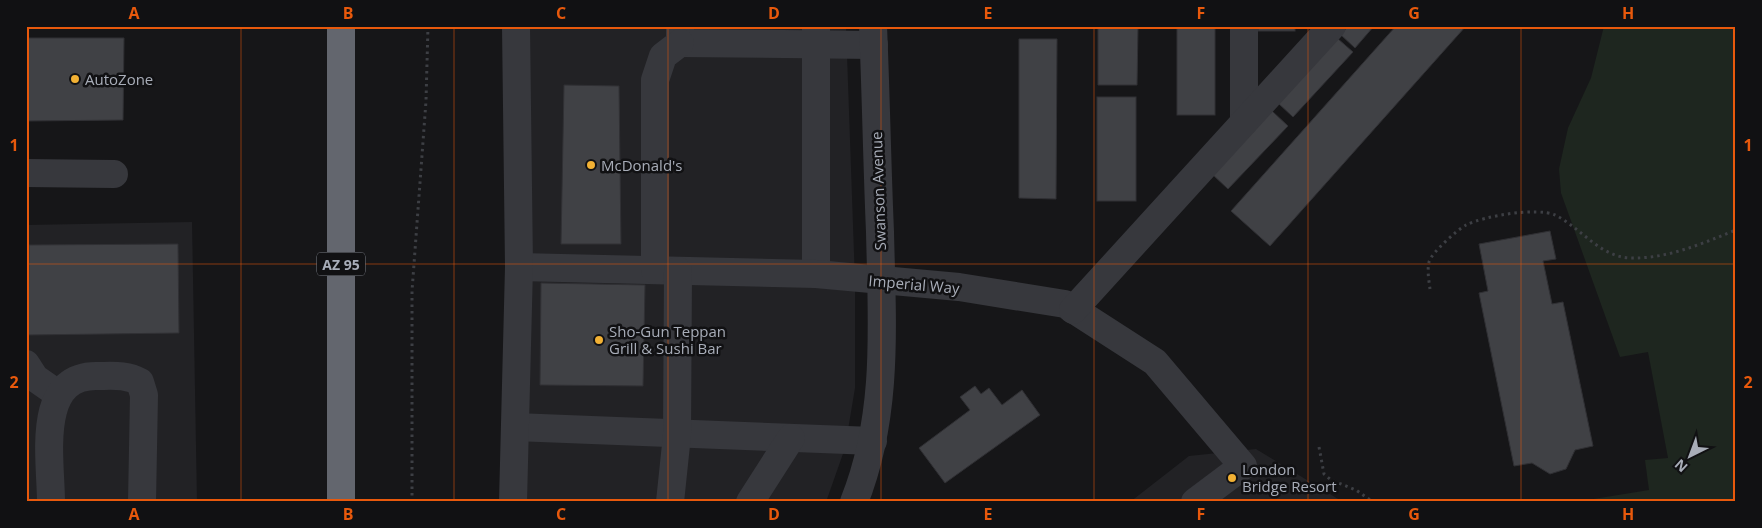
<svg xmlns="http://www.w3.org/2000/svg" width="1762" height="528" font-family="'Open Sans',sans-serif">
<style>
.built{fill:#222225}
.green{fill:#1e261f}
.building{fill:#404145;stroke:#303034}
.lines{fill:none;stroke-linecap:round;stroke-linejoin:round}
.path{stroke:#3d3f44;stroke-width:3;stroke-dasharray:2.5 4;stroke-linecap:butt}
.minor{stroke:#37383d;stroke-width:28}
.highway{stroke:#63666e;stroke-width:28}
.grid{fill:none;stroke:#e8590c;stroke-width:1;stroke-opacity:0.55}
.poi-dot{fill:#f2b134;stroke:#111113;stroke-width:2}
.labels{text-anchor:middle;dominant-baseline:central;stroke-width:5;stroke-linejoin:round;paint-order:stroke}
.shield{fill:#111113;stroke:#7b7e86;stroke-width:1}
.shield-label{font-size:14px;font-weight:bold;fill:#a8adb8}
.poi-label{font-size:15px;fill:#a8adb8;stroke:#111113;text-anchor:start}
.street-label{font-size:15px;fill:#a8adb8;stroke:#111113}
.neatline{fill:none;stroke:#e8590c;stroke-width:2}
.grid-label{font-size:16px;text-anchor:middle;font-weight:bold;fill:#e8590c}
</style>
<rect width="100%" height="100%" fill="#161618"/>
<!-- built -->
<g class="built">
<polygon points="523,26 846,26 855,282 855,388 845,448 826,502 526,502"/>
<polygon points="192,222 197,502 26,502 26,225"/>
<polygon points="1256,449 1343,502 1130,502 1189,456"/>
</g>
<!-- green -->
<polygon class="green" points="1604,26 1736,26 1736,502 1575,502 1649,490 1645,460 1668,458 1648,352 1620,357 1561,193 1559,169 1568,128 1591,78"/>
<!-- building -->
<g class="building">
<polygon points="1098,26 1138,26 1137,85 1098,85"/>
<rect x="1177" y="26" width="38" height="89"/>
<rect x="1258" y="26" width="37" height="5"/>
<polygon points="1348,26 1374,26 1355,48 1341,35"/>
<polygon points="1396,26 1466,26 1270,246 1231,211"/>
<polygon points="26,38 124,38 123,120 26,121"/>
<polygon points="1337,38 1353,52 1293,117 1278,103"/>
<polygon points="1019,39 1057,39 1056,199 1019,198"/>
<polygon points="564,85 619,86 621,244 561,244"/>
<rect x="1097" y="97" width="39" height="104"/>
<polygon points="1272,111 1288,126 1228,189 1212,174"/>
<polygon points="1550,231 1556,259 1543,261 1552,304 1563,302 1593,446 1575,450 1566,469 1550,474 1532,463 1514,466 1479,293 1488,291 1479,244"/>
<polygon points="178,244 179,333 28,335 29,245"/>
<polygon points="541,283 645,285 643,386 540,385"/>
<polygon points="975,386 981,394 989,388 1002,405 1022,390 1040,415 945,483 919,448 970,410 960,397"/>
</g>
<g class="lines">
<!-- path -->
<g class="path">
<path d="M 1430,289 C 1429,281 1427,271 1429,262 C 1431,253 1457,230 1466,225 C 1484,216 1536,207 1555,215 C 1580,227 1600,257 1630,258 C 1667,259 1701,244 1736,230"/>
<polyline points="1319,447 1324,474 1331,480 1356,490 1373,502"/>
<polyline points="412,502 412,291 426,101 428,26"/>
</g>
<!-- minor -->
<g class="minor">
<polyline points="680,26 680,43 874,45"/>
<polyline points="816,26 816,274"/>
<polyline points="1244,26 1244,122"/>
<polyline points="26,173 114,174"/>
<polyline points="519,267 816,274 959,287 1065,304 1155,362 1243,466 1195,502"/>
<polyline points="655,270 655,80 663,56 680,43"/>
<polyline points="1073,310 1332,26"/>
<polyline points="26,364 35,378 58,394"/>
<polyline points="515,427 873,441"/>
<path d="M 51,502 C 51,460 35,376 96,376 C 112,376 126,374 140,382 L 144,395 L 142,502"/>
<polyline points="513,502 519,267 516,26"/>
<polyline points="670,502 677,435 678,271"/>
<polyline points="750,502 791,438"/>
<path d="M 854,502 C 889,415 882,323 880,232 C 877,163 876,95 873,26"/>
</g>
<!-- highway -->
<polyline class="highway" points="341,502 341,26"/>
</g>
<!-- grid -->
<path class="grid" d="M 241,26 L 241,502M 454,26 L 454,502M 668,26 L 668,502M 881,26 L 881,502M 1094,26 L 1094,502M 1308,26 L 1308,502M 1521,26 L 1521,502M 26,264 L 1736,264"/>
<!-- markers -->
<g class="poi-dot">
<circle cx="75" cy="79" r="5"/>
<circle cx="591" cy="165" r="5"/>
<circle cx="599" cy="340" r="5"/>
<circle cx="1232" cy="478" r="5"/>
</g>
<g class="labels">
<!-- shield labels -->
<rect class="shield" x="317" y="252.5" width="48" height="23" rx="4"/>
<g class="shield-label">
<text x="341" y="264">AZ 95</text>
</g>
<!-- poi labels -->
<g class="poi-label">
<text x="85" y="79">AutoZone</text>
<text x="601" y="165">McDonald's</text>
<text x="609" y="331">Sho-Gun Teppan<tspan x="609" dy="17">Grill &amp; Sushi Bar</tspan></text>
<text x="1242" y="469">London<tspan x="1242" dy="17">Bridge Resort</tspan></text>
</g>
<!-- street labels -->
<g class="street-label">
<text transform="translate(878 191) rotate(-92)">Swanson Avenue</text>
<text transform="translate(914 284) rotate(5)">Imperial Way</text>
</g>
</g>
<!-- border -->
<rect width="1762" height="528" fill="none" stroke="#111113" stroke-width="55"/>
<!-- north arrow -->
<g transform="translate(1690 456) rotate(222)" stroke="#111113" stroke-width="4" paint-order="stroke">
<path d="M0-4L9 19L0 12L-9 19Z" fill="#a8adb8"/>
<text y="-8" font-size="14" font-weight="bold" text-anchor="middle" fill="#a8adb8">N</text>
</g>
<rect x="28" y="28" width="1706" height="472" class="neatline"/>
<g class="grid-label">
<text x="134" y="19">A</text>
<text x="348" y="19">B</text>
<text x="561" y="19">C</text>
<text x="774" y="19">D</text>
<text x="988" y="19">E</text>
<text x="1201" y="19">F</text>
<text x="1414" y="19">G</text>
<text x="1628" y="19">H</text>
<text x="14" y="151">1</text>
<text x="1748" y="151">1</text>
<text x="14" y="388">2</text>
<text x="1748" y="388">2</text>
<text x="134" y="520">A</text>
<text x="348" y="520">B</text>
<text x="561" y="520">C</text>
<text x="774" y="520">D</text>
<text x="988" y="520">E</text>
<text x="1201" y="520">F</text>
<text x="1414" y="520">G</text>
<text x="1628" y="520">H</text>
</g>
</svg>
